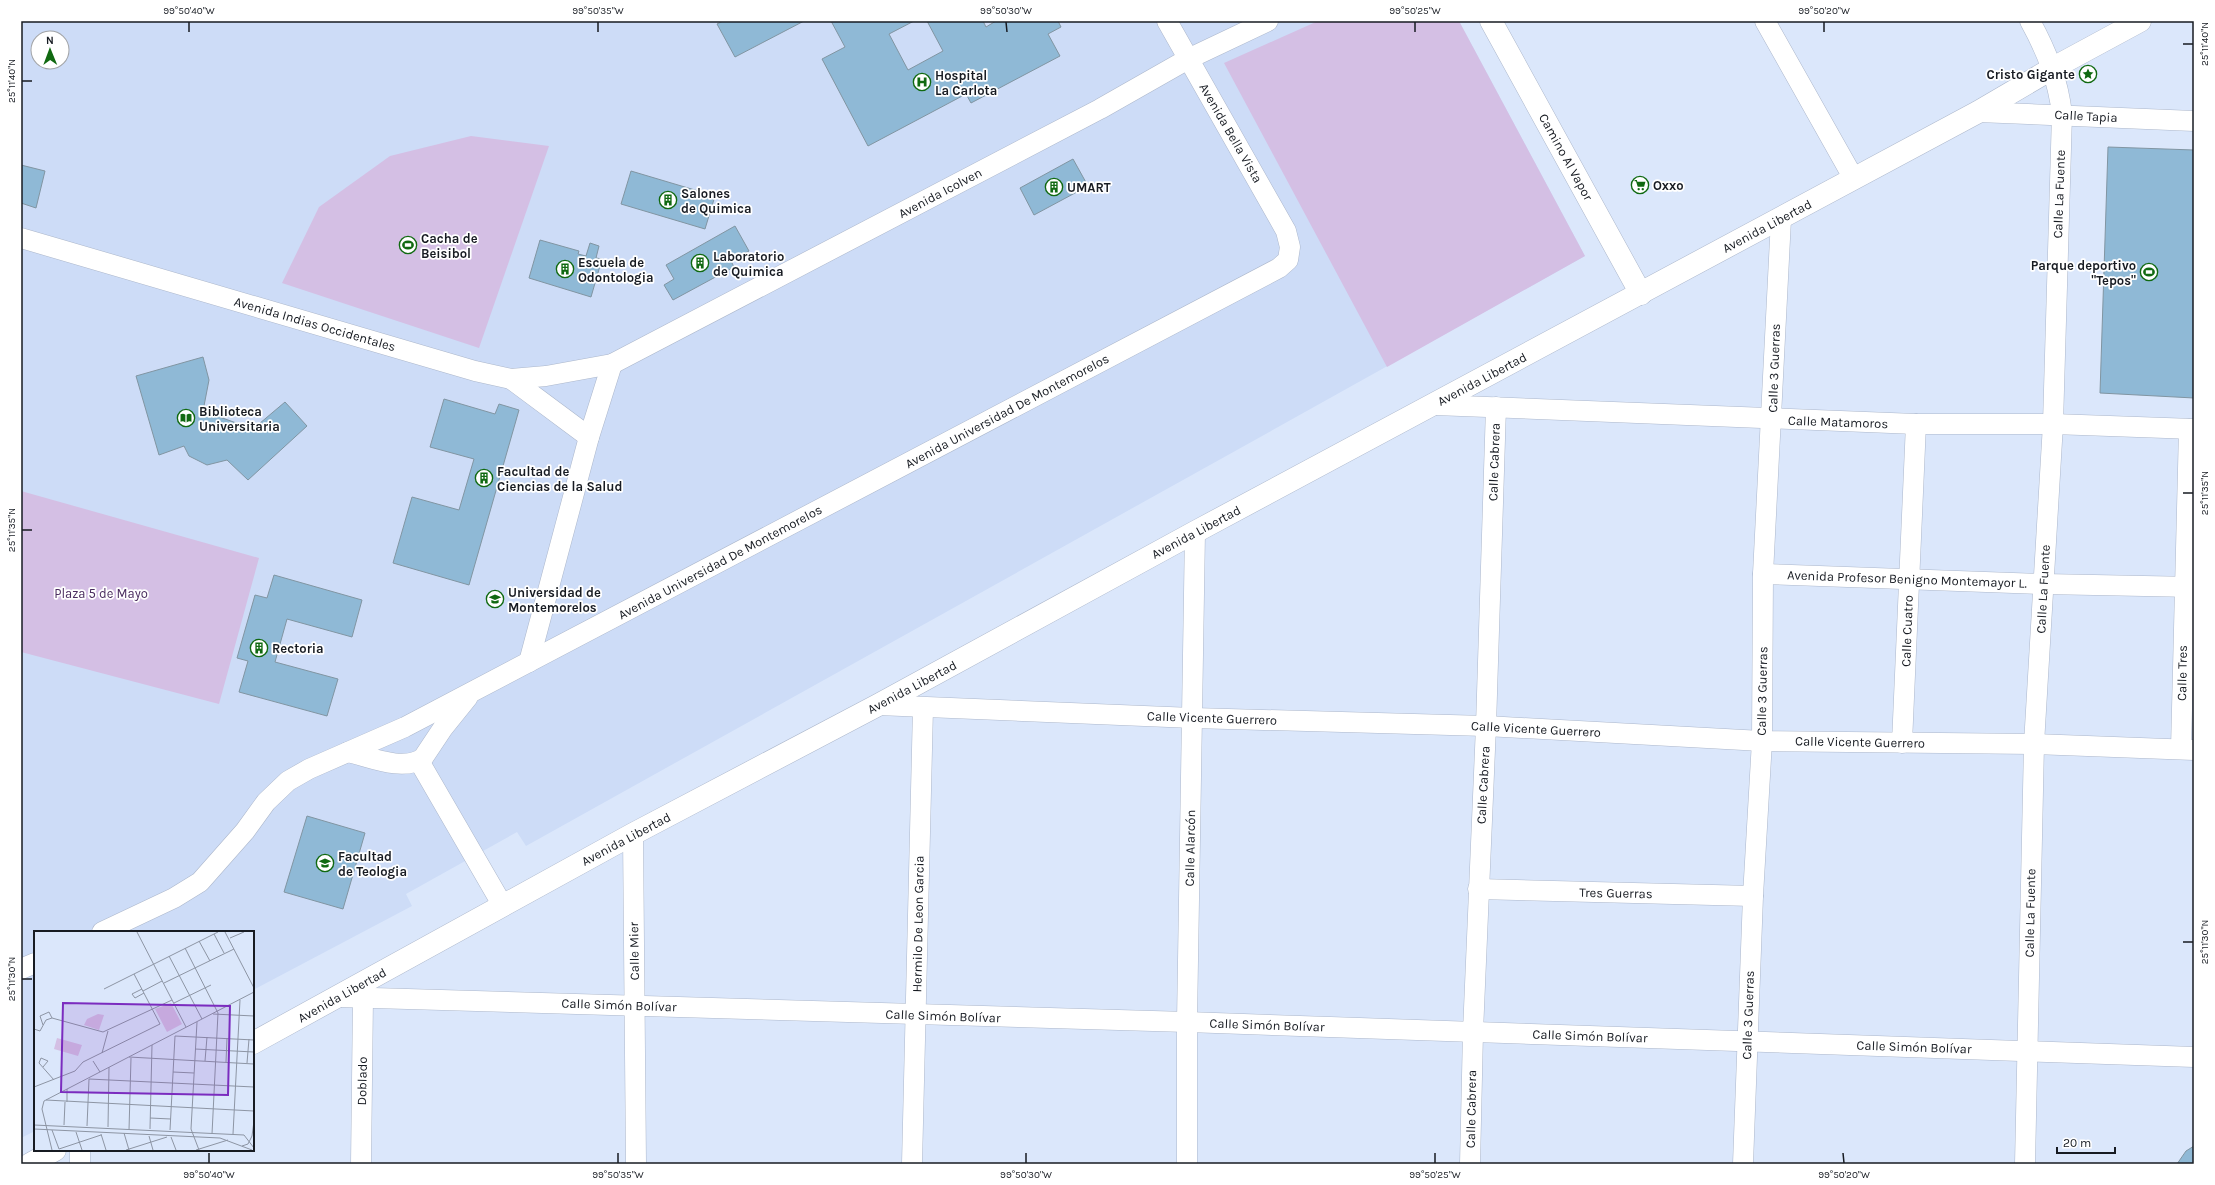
<svg xmlns="http://www.w3.org/2000/svg" width="2215" height="1185" font-family="Karla,sans-serif">
<style>
.built{fill:#cddcf7;fill-rule:evenodd}
.green{fill:#d4bfe4}
.building{fill:#8fb9d6;stroke:#8195a2}
.lines{fill:none;stroke-linecap:round;stroke-linejoin:round}
.street-casing{stroke:#acb7cb;stroke-width:21}
.secondary-casing{stroke:#acb7cb;stroke-width:23}
.street{stroke:#fff;stroke-width:20}
.secondary{stroke:#fff;stroke-width:22}
.ticks{fill:none;stroke:#171b22;stroke-width:1.5}
.labels{text-anchor:middle;dominant-baseline:central;stroke-width:3.5;stroke-linejoin:round;paint-order:stroke}
.poi-label{font-size:13px;font-weight:bold;fill:#171b22;stroke:#fff;text-anchor:start}
.street-label{font-size:13px;fill:#171b22;stroke:#fff}
.park-label{font-size:13px;fill:#4a2c5f;stroke:#fff}
.inset-road{fill:none;stroke:#8d95a4;stroke-width:1}
.view{fill:#7b2cbf;fill-opacity:0.15;stroke:#7b2cbf;stroke-width:2}
.inset-edge{fill:none;stroke:#171b22;stroke-width:2}
.neatline{fill:none;stroke:#171b22;stroke-width:1.5}
.ticks-label{font-size:10px;text-anchor:middle;fill:#171b22}
</style>
<rect width="100%" height="100%" fill="#dbe7fb"/>
<!-- built -->
<path class="built" d="M 21,21 L 1459,21 L 1585,256 L 526,846 L 517,832 L 406,894 L 412,906 L 253,990 L 253,932 L 35,932 L 35,1131 L 21,1138 ZM 38,38 L 62,38 L 62,62 L 38,62 Z"/>
<!-- green -->
<g class="green">
<polygon points="1318,21 1459,21 1585,256 1387,367 1224,63"/>
<polygon points="471,136 549,146 479,348 282,283 319,207 390,156"/>
<polygon points="21,491 259,558 219,704 21,652"/>
</g>
<!-- building -->
<g class="building">
<polygon points="723,21 804,21 735,57 717,24"/>
<polygon points="831,21 914,21 889,34 908,70 943,51 927,21 983,21 986,27 996,21 1058,21 1061,27 1048,34 1060,56 971,103 966,94 868,146 822,59 845,47"/>
<polygon points="2108,147 2194,150 2194,398 2100,393"/>
<polygon points="1073,159 1088,186 1034,215 1020,188"/>
<polygon points="21,165 45,171 36,208 21,203"/>
<polygon points="631,171 715,196 705,229 621,204"/>
<polygon points="735,226 749,251 731,261 734,267 673,300 664,285 674,279 666,265"/>
<polygon points="540,240 579,251 578,254 586,256 590,243 599,246 596,258 602,259 591,297 529,278"/>
<polygon points="203,357 209,380 203,411 253,429 285,402 307,426 248,480 227,460 207,465 189,456 184,446 159,455 136,376"/>
<polygon points="444,399 495,414 499,404 519,410 469,585 393,563 412,497 459,510 474,459 430,447"/>
<polygon points="274,575 362,600 352,637 287,619 275,662 338,679 327,716 239,692 248,661 237,658 255,595 267,598"/>
<polygon points="307,816 365,833 343,909 284,892"/>
<polygon points="2194,1146 2194,1164 2177,1164 2186,1151"/>
</g>
<g class="lines">
<defs>
<g id="street">
<polyline points="1765,21 1854,179"/>
<polyline points="1978,112 2194,121"/>
<polyline points="21,238 475,371 511,379 546,376 612,364 1100,109 1188,59 1268,21"/>
<polyline points="511,379 589,437"/>
<polyline points="1435,405 1916,424 2053,424 2194,429"/>
<polyline points="1763,574 2044,584 2194,587"/>
<polyline points="529,662 589,437 612,364"/>
<polyline points="878,705 1193,718 1486,726 1762,741 2034,744 2194,750"/>
<polyline points="1902,743 1916,424"/>
<polyline points="2181,749 2189,429"/>
<path d="M 348,752 C 370,757 403,772 423,758 L 443,728 L 468,697"/>
<polyline points="419,761 503,906"/>
<polyline points="633,834 636,1164"/>
<polyline points="1478,889 1753,896"/>
<polyline points="102,932 174,898 200,882 245,831 266,802 288,781 309,769 405,727 1279,268 1288,260 1290,247 1286,231 1167,21"/>
<polyline points="21,969 35,963"/>
<polyline points="339,997 1187,1022 2194,1057"/>
<polyline points="80,1164 80,1150"/>
<polyline points="361,1164 363,998"/>
<polyline points="912,1164 923,708"/>
<polyline points="1187,1164 1187,1022 1195,532"/>
<polyline points="1470,1164 1473,1032 1486,726 1496,407"/>
<polyline points="1743,1164 1753,896 1762,741 1763,574 1781,219"/>
<path d="M 2025,1164 L 2034,744 L 2053,424 L 2062,114 C 2058,80 2047,52 2030,21"/>
</g>
<g id="secondary">
<polyline points="1491,21 1641,294"/>
<polyline points="253,1043 633,834 878,705 1195,532 1978,112 2053,68 2140,21"/>
<polyline points="30,1164 55,1150"/>
</g>
</defs>
<!-- street casing -->
<use href="#street" class="street-casing"/>
<!-- secondary casing -->
<use href="#secondary" class="secondary-casing"/>
<!-- street -->
<use href="#street" class="street"/>
<!-- secondary -->
<use href="#secondary" class="secondary"/>
</g>
<!-- ticks -->
<path class="ticks" d="M 189,22 L 189,32M 598,22 L 598,32M 1006,22 L 1007,32M 1415,22 L 1415,32M 1824,22 L 1824,32M 2183,44 L 2193,44M 22,81 L 32,81M 2183,493 L 2193,493M 22,530 L 32,530M 2183,942 L 2193,942M 22,979 L 32,979M 209,1153 L 209,1163M 618,1153 L 618,1163M 1026,1153 L 1026,1163M 1435,1153 L 1435,1163M 1843,1153 L 1844,1163"/>
<!-- icons -->
<defs>
<symbol id="sight-ring" viewBox="-11 -11 22 22"><circle r="9.5" fill="#fff" stroke="#106911" stroke-width="1.5"/><path d="M0-6L1.8-2.2L6-1.7L2.9 1.2L3.7 5.4L0 3.3L-3.7 5.4L-2.9 1.2L-6-1.7L-1.8-2.2Z" fill="#106911"/></symbol>
<symbol id="hospital-ring" viewBox="-11 -11 22 22"><circle r="9.5" fill="#fff" stroke="#106911" stroke-width="1.5"/><path d="M-5-5h3v3.5h4V-5h3V5h-3V1.5h-4V5h-3Z" fill="#106911"/></symbol>
<symbol id="supermarket-ring" viewBox="-11 -11 22 22"><circle r="9.5" fill="#fff" stroke="#106911" stroke-width="1.5"/><path d="M-6-5.5h2.5l.6 2H6L4.5 2H-2.5L-4.4-4H-6ZM-1.5 3.2a1.3 1.3 0 1 0 .1 0ZM3 3.2a1.3 1.3 0 1 0 .1 0Z" fill="#106911"/></symbol>
<symbol id="building-ring" viewBox="-11 -11 22 22"><circle r="9.5" fill="#fff" stroke="#106911" stroke-width="1.5"/><path d="M-4-6H4V6H1V3H-1V6H-4ZM-2.5-4.3h1.7v1.8h-1.7ZM.8-4.3h1.7v1.8H.8ZM-2.5-1h1.7V.8h-1.7ZM.8-1h1.7V.8H.8Z" fill="#106911"/></symbol>
<symbol id="stadium-ring" viewBox="-11 -11 22 22"><circle r="9.5" fill="#fff" stroke="#106911" stroke-width="1.5"/><path d="M0-5a6.5 5 0 1 0 0 10a6.5 5 0 1 0 0-10ZM-3.5-1.8h7v3.6h-7Z" fill="#106911"/></symbol>
<symbol id="library-ring" viewBox="-11 -11 22 22"><circle r="9.5" fill="#fff" stroke="#106911" stroke-width="1.5"/><path d="M-6-4Q-3-5.5-.7-3.5V5Q-3 3-6 4ZM6-4Q3-5.5 .7-3.5V5Q3 3 6 4Z" fill="#106911"/></symbol>
<symbol id="university-ring" viewBox="-11 -11 22 22"><circle r="9.5" fill="#fff" stroke="#106911" stroke-width="1.5"/><path d="M0-5L7-2L0 1L-7-2ZM-4 1L0 2.5L4 1V4Q0 6-4 4Z" fill="#106911"/></symbol>
</defs>
<g fill-rule="evenodd">
<use href="#sight-ring" x="2078" y="64" width="20" height="20"/>
<use href="#hospital-ring" x="912" y="72" width="20" height="20"/>
<use href="#supermarket-ring" x="1630" y="175" width="20" height="20"/>
<use href="#building-ring" x="1044" y="177" width="20" height="20"/>
<use href="#building-ring" x="658" y="190" width="20" height="20"/>
<use href="#stadium-ring" x="398" y="235" width="20" height="20"/>
<use href="#building-ring" x="690" y="253" width="20" height="20"/>
<use href="#building-ring" x="555" y="259" width="20" height="20"/>
<use href="#stadium-ring" x="2139" y="262" width="20" height="20"/>
<use href="#library-ring" x="176" y="408" width="20" height="20"/>
<use href="#building-ring" x="474" y="468" width="20" height="20"/>
<use href="#university-ring" x="485" y="589" width="20" height="20"/>
<use href="#building-ring" x="249" y="638" width="20" height="20"/>
<use href="#university-ring" x="315" y="853" width="20" height="20"/>
</g>
<g class="labels">
<!-- poi labels -->
<g class="poi-label">
<text x="2075" y="74" text-anchor="end">Cristo Gigante</text>
<text x="935" y="75">Hospital<tspan x="935" dy="15">La Carlota</tspan></text>
<text x="1653" y="185">Oxxo</text>
<text x="1067" y="187">UMART</text>
<text x="681" y="193">Salones<tspan x="681" dy="15">de Quimica</tspan></text>
<text x="421" y="238">Cacha de<tspan x="421" dy="15">Beisibol</tspan></text>
<text x="713" y="256">Laboratorio<tspan x="713" dy="15">de Quimica</tspan></text>
<text x="578" y="262">Escuela de<tspan x="578" dy="15">Odontologia</tspan></text>
<text x="2136" y="265" text-anchor="end">Parque deportivo<tspan x="2136" dy="15">"Tepos"</tspan></text>
<text x="199" y="411">Biblioteca<tspan x="199" dy="15">Universitaria</tspan></text>
<text x="497" y="471">Facultad de<tspan x="497" dy="15">Ciencias de la Salud</tspan></text>
<text x="508" y="592">Universidad de<tspan x="508" dy="15">Montemorelos</tspan></text>
<text x="272" y="648">Rectoria</text>
<text x="338" y="856">Facultad<tspan x="338" dy="15">de Teologia</tspan></text>
</g>
<!-- street labels -->
<g class="street-label">
<text transform="translate(2086 116) rotate(3)">Calle Tapia</text>
<text transform="translate(1231 133) rotate(60)">Avenida Bella Vista</text>
<text transform="translate(1566 157) rotate(61)">Camino Al Vapor</text>
<text transform="translate(940 193) rotate(-28)">Avenida Icolven</text>
<text transform="translate(2059 194) rotate(-88)">Calle La Fuente</text>
<text transform="translate(1767 226) rotate(-28)">Avenida Libertad</text>
<text transform="translate(315 324) rotate(16)">Avenida Indias Occidentales</text>
<text transform="translate(1774 368) rotate(-88)">Calle 3 Guerras</text>
<text transform="translate(1482 379) rotate(-28)">Avenida Libertad</text>
<text transform="translate(1007 411) rotate(-28)">Avenida Universidad De Montemorelos</text>
<text transform="translate(1838 422) rotate(2)">Calle Matamoros</text>
<text transform="translate(1494 462) rotate(-88)">Calle Cabrera</text>
<text transform="translate(1196 532) rotate(-28)">Avenida Libertad</text>
<text transform="translate(720 562) rotate(-28)">Avenida Universidad De Montemorelos</text>
<text transform="translate(1907 579) rotate(2)">Avenida Profesor Benigno Montemayor L.</text>
<text transform="translate(2043 589) rotate(-87)">Calle La Fuente</text>
<text transform="translate(1907 631) rotate(-88)">Calle Cuatro</text>
<text transform="translate(2182 673) rotate(-89)">Calle Tres</text>
<text transform="translate(912 687) rotate(-28)">Avenida Libertad</text>
<text transform="translate(1762 691) rotate(-89)">Calle 3 Guerras</text>
<text transform="translate(1212 718) rotate(2)">Calle Vicente Guerrero</text>
<text transform="translate(1536 729) rotate(3)">Calle Vicente Guerrero</text>
<text transform="translate(1860 742) rotate(1)">Calle Vicente Guerrero</text>
<text transform="translate(1483 785) rotate(-87)">Calle Cabrera</text>
<text transform="translate(626 839) rotate(-28)">Avenida Libertad</text>
<text transform="translate(1190 848) rotate(-89)">Calle Alarcón</text>
<text transform="translate(1616 893) rotate(1)">Tres Guerras</text>
<text transform="translate(2030 913) rotate(-89)">Calle La Fuente</text>
<text transform="translate(918 924) rotate(-89)">Hermilo De Leon Garcia</text>
<text transform="translate(634 951) rotate(-91)">Calle Mier</text>
<text transform="translate(342 995) rotate(-29)">Avenida Libertad</text>
<text transform="translate(619 1005) rotate(2)">Calle Simón Bolívar</text>
<text transform="translate(1748 1015) rotate(-88)">Calle 3 Guerras</text>
<text transform="translate(943 1016) rotate(2)">Calle Simón Bolívar</text>
<text transform="translate(1267 1025) rotate(2)">Calle Simón Bolívar</text>
<text transform="translate(1590 1036) rotate(2)">Calle Simón Bolívar</text>
<text transform="translate(1914 1047) rotate(2)">Calle Simón Bolívar</text>
<text transform="translate(362 1081) rotate(-89)">Doblado</text>
<text transform="translate(1471 1109) rotate(-89)">Calle Cabrera</text>
</g>
<!-- park labels -->
<g class="park-label">
<text x="101" y="593">Plaza 5 de Mayo</text>
</g>
</g>
<!-- overview -->
<g transform="translate(34 931)">
<rect width="220" height="220" fill="#dbe7fb"/>
<path d="M 137,72 L 148,93 L 133,101 L 121,78 ZM 64,83 L 70,84 L 65,99 L 50,94 L 53,88 ZM 23,107 L 48,114 L 44,125 L 20,118 Z" fill="#d4bfe4"/>
<path class="inset-road" d="M 103,1 L 152,96M 191,1 L 220,57M 180,3 L 190,22M 196,7 L 210,1M 165,10 L 176,30M 151,17 L 184,82 L 178,203M 135,25 L 168,88M 130,52 L 200,18M 70,58 L 184,1M 108,58 L 98,63 L 101,67 L 110,62M 109,60 L 128,50M 140,72 L 177,54M 179,83 L 220,85M 18,87 L 69,101 L 138,69M 163,91 L 157,198 L 165,219M 9,94 L 6,85 L 15,81 L 18,87M 0,98 L 6,100 L 12,89 L 18,87M 141,105 L 220,109M 161,118 L 220,121M 68,122 L 74,100M 95,126 L 220,133M 59,130 L 66,141M 171,130 L 173,106M 192,131 L 193,107M 213,132 L 215,108M 9,136 L 14,130 L 7,127 L 5,132 L 20,149M 139,141 L 160,142M 55,148 L 220,156M 0,156 L 41,140 L 49,131 L 126,93 L 100,43M 12,169 L 220,180M 33,171 L 33,158M 116,187 L 137,188M 0,194 L 210,204 L 220,217M 30,194 L 31,171M 53,195 L 55,148M 74,196 L 75,136M 0,198 L 186,207 L 218,219M 116,198 L 118,114M 18,199 L 25,218M 95,199 L 97,127M 136,199 L 141,105M 42,201 L 48,219M 90,202 L 95,219M 67,203 L 72,219M 199,203 L 206,69M 115,205 L 119,219M 218,205 L 220,190M 137,206 L 142,219M 208,215 L 214,213 L 218,205M 25,218 L 67,204M 18,219 L 8,178 L 10,170 L 220,61M 92,219 L 133,206M 162,219 L 194,209"/>
<path class="view" d="M 29,72 L 196,75 L 194,164 L 27,161 Z"/>
<rect width="220" height="220" class="inset-edge"/>
</g>
<!-- border -->
<rect width="2215" height="1185" fill="none" stroke="#ffffff" stroke-width="44"/>
<!-- north arrow -->
<g transform="translate(50 50) rotate(359)"><circle r="19" fill="#ffffff" stroke="#a2a4a7"/>
<path d="M0-3L7 15L0 10L-7 15Z" fill="#106911"/>
<text y="-6" font-size="11" font-weight="bold" text-anchor="middle" fill="#171b22">N</text>
</g>
<!-- scale -->
<path d="M2057 1147v6h58v-6" fill="none" stroke="#171b22" stroke-width="2"/>
<text x="2063" y="1147" font-size="12" fill="#171b22" stroke="#ffffff" stroke-width="3" paint-order="stroke">20 m</text>
<rect x="22" y="22" width="2171" height="1141" class="neatline"/>
<g class="ticks-label">
<text x="189" y="14">99°50'40"W</text>
<text x="598" y="14">99°50'35"W</text>
<text x="1006" y="14">99°50'30"W</text>
<text x="1415" y="14">99°50'25"W</text>
<text x="1824" y="14">99°50'20"W</text>
<text transform="translate(2204 44) rotate(-90)" y="4">25°11'40"N</text>
<text transform="translate(11 81) rotate(-90)" y="4">25°11'40"N</text>
<text transform="translate(2204 493) rotate(-90)" y="4">25°11'35"N</text>
<text transform="translate(11 530) rotate(-90)" y="4">25°11'35"N</text>
<text transform="translate(2204 942) rotate(-90)" y="4">25°11'30"N</text>
<text transform="translate(11 979) rotate(-90)" y="4">25°11'30"N</text>
<text x="209" y="1178">99°50'40"W</text>
<text x="618" y="1178">99°50'35"W</text>
<text x="1026" y="1178">99°50'30"W</text>
<text x="1435" y="1178">99°50'25"W</text>
<text x="1844" y="1178">99°50'20"W</text>
</g>
</svg>
